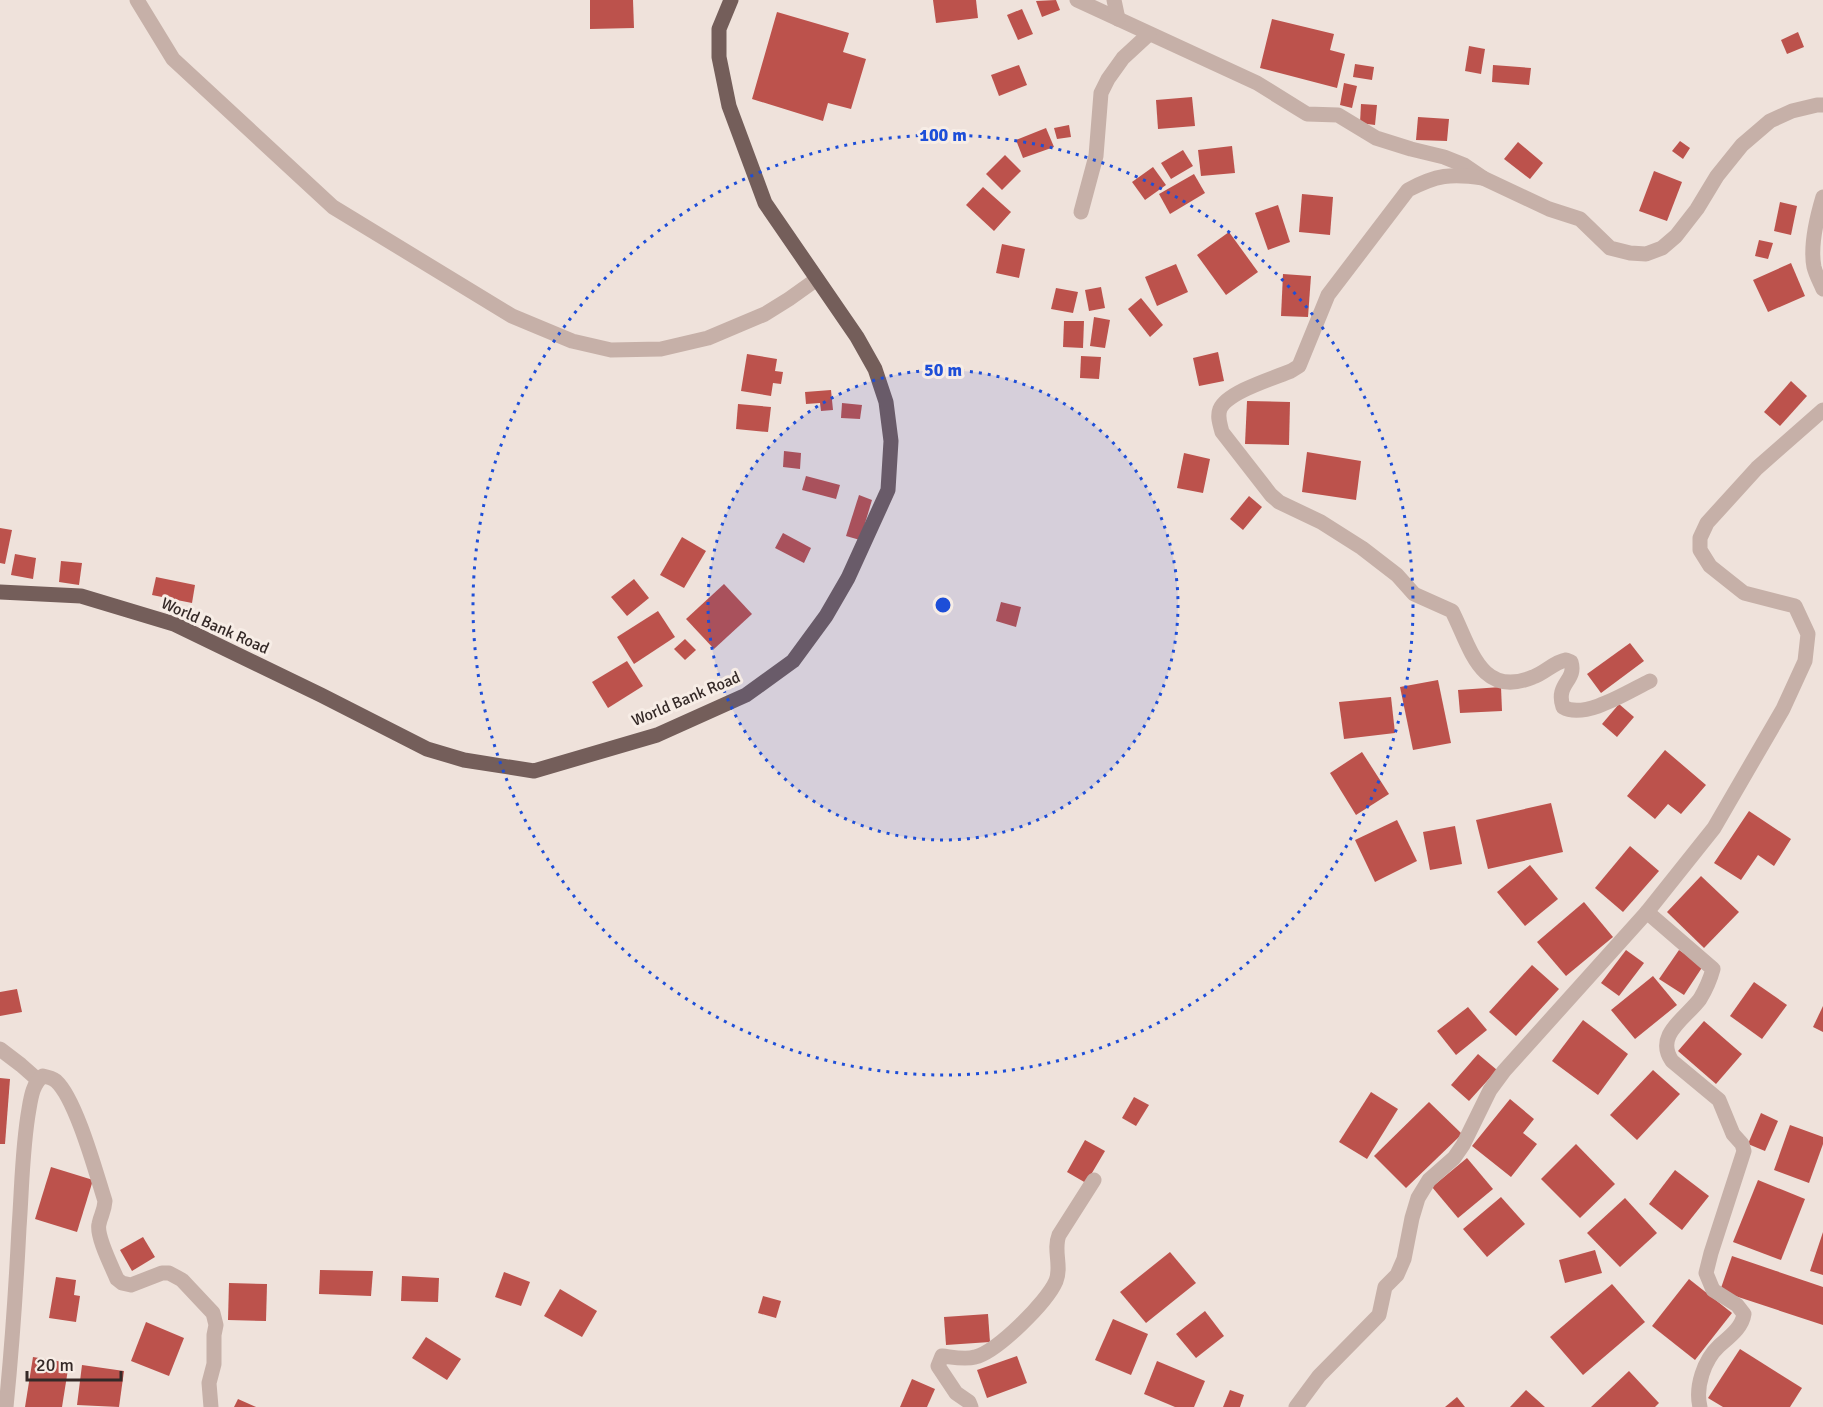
<svg xmlns="http://www.w3.org/2000/svg" width="1823" height="1407" font-family="Signika,sans-serif">
<style>
.building{fill:#bc524c}
.lines{fill:none;stroke-linecap:round;stroke-linejoin:round}
.minor{stroke:#c6b0a8;stroke-width:15}
.major{stroke:#745e5a;stroke-width:15}
.ring{fill:none;stroke:#1d4ed8;stroke-width:3;stroke-dasharray:3 6}
.labels{text-anchor:middle;dominant-baseline:central;stroke-width:6;stroke-linejoin:round;paint-order:stroke}
.street-label{font-size:16px;fill:#342927;stroke:#f7ede6}
.centre{fill:#1d4ed8;stroke:#f7ede6;stroke-width:3}
.ring-label{font-size:18px;text-anchor:middle;font-weight:bold;fill:#1d4ed8;stroke:#f7ede6;stroke-width:6;stroke-linejoin:round;paint-order:stroke}
</style>
<rect width="100%" height="100%" fill="#efe2db"/>
<!-- building -->
<g class="building">
<polygon points="590,0 633,0 634,28 590,29"/>
<polygon points="933,0 976,0 978,18 936,23"/>
<polygon points="1056,0 1060,10 1042,17 1036,1"/>
<polygon points="1022,9 1033,34 1018,40 1007,15"/>
<polygon points="777,12 849,33 843,52 866,59 851,109 828,103 823,121 752,99"/>
<polygon points="1272,19 1334,34 1330,50 1345,54 1337,88 1260,68"/>
<polygon points="1798,32 1804,47 1787,54 1781,40"/>
<polygon points="1469,46 1485,49 1481,74 1465,71"/>
<polygon points="1355,64 1374,67 1372,80 1353,77"/>
<polygon points="1019,65 1027,85 999,96 991,75"/>
<polygon points="1493,65 1531,68 1529,85 1492,82"/>
<polygon points="1344,83 1357,86 1352,108 1340,105"/>
<polygon points="1192,97 1195,126 1158,129 1156,100"/>
<polygon points="1361,104 1377,105 1375,125 1360,123"/>
<polygon points="1418,117 1449,119 1447,141 1416,140"/>
<polygon points="1069,125 1071,137 1057,139 1054,128"/>
<polygon points="1046,128 1054,147 1023,158 1016,140"/>
<polygon points="1680,141 1690,148 1683,159 1672,151"/>
<polygon points="1518,142 1543,163 1530,179 1504,159"/>
<polygon points="1232,146 1235,173 1201,176 1198,150"/>
<polygon points="1183,150 1193,166 1171,179 1161,163"/>
<polygon points="1005,155 1021,171 1002,190 986,174"/>
<polygon points="1153,167 1166,185 1145,200 1132,182"/>
<polygon points="1654,171 1682,182 1667,221 1639,211"/>
<polygon points="1194,174 1205,193 1170,214 1159,194"/>
<polygon points="983,187 1011,212 994,231 966,205"/>
<polygon points="1302,194 1333,197 1330,235 1299,232"/>
<polygon points="1780,202 1797,206 1791,235 1774,231"/>
<polygon points="1278,205 1290,242 1268,250 1255,213"/>
<polygon points="1229,232 1258,272 1226,295 1197,255"/>
<polygon points="1759,240 1773,243 1768,259 1755,256"/>
<polygon points="1002,244 1025,249 1019,278 996,273"/>
<polygon points="1791,263 1805,296 1768,312 1753,280"/>
<polygon points="1176,264 1188,292 1157,306 1145,277"/>
<polygon points="1283,274 1311,276 1308,317 1281,316"/>
<polygon points="1101,287 1105,308 1089,311 1085,290"/>
<polygon points="1056,288 1078,292 1073,313 1051,309"/>
<polygon points="1141,298 1163,325 1150,337 1128,309"/>
<polygon points="1094,317 1110,320 1105,348 1090,346"/>
<polygon points="1064,321 1084,321 1083,348 1063,347"/>
<polygon points="1218,352 1224,381 1199,386 1193,358"/>
<polygon points="747,354 777,359 775,371 783,372 781,384 773,383 771,396 741,391"/>
<polygon points="1081,356 1101,357 1099,379 1080,378"/>
<polygon points="1791,381 1807,396 1780,426 1764,412"/>
<polygon points="831,390 833,410 821,411 820,403 806,404 805,392"/>
<polygon points="1247,401 1290,402 1289,445 1245,444"/>
<polygon points="842,403 862,405 860,419 841,418"/>
<polygon points="738,404 771,407 768,432 736,429"/>
<polygon points="784,451 801,453 800,469 783,467"/>
<polygon points="1307,452 1361,461 1356,500 1302,492"/>
<polygon points="1184,453 1210,459 1203,493 1177,488"/>
<polygon points="806,476 840,485 836,499 802,490"/>
<polygon points="859,495 872,500 860,540 846,536"/>
<polygon points="1249,496 1262,507 1243,530 1230,519"/>
<polygon points="0,528 12,530 5,564 0,563"/>
<polygon points="783,533 811,548 804,563 775,548"/>
<polygon points="682,537 706,551 684,588 660,575"/>
<polygon points="15,554 36,558 33,579 11,575"/>
<polygon points="61,561 82,563 79,585 59,582"/>
<polygon points="156,577 195,585 192,603 152,595"/>
<polygon points="634,579 649,598 627,616 611,597"/>
<polygon points="724,584 752,614 714,649 686,619"/>
<polygon points="1001,602 1021,607 1016,627 996,621"/>
<polygon points="658,611 675,637 634,664 617,637"/>
<polygon points="685,639 696,650 685,660 674,649"/>
<polygon points="1630,643 1644,661 1601,693 1587,674"/>
<polygon points="627,661 643,686 608,708 592,682"/>
<polygon points="1438,680 1451,743 1413,750 1400,687"/>
<polygon points="1501,687 1502,711 1460,713 1458,690"/>
<polygon points="1391,697 1395,733 1344,739 1339,702"/>
<polygon points="1619,704 1634,717 1617,737 1602,724"/>
<polygon points="1665,750 1706,785 1681,814 1668,804 1655,819 1627,796"/>
<polygon points="1362,752 1389,794 1356,815 1330,773"/>
<polygon points="1551,803 1563,852 1488,869 1476,820"/>
<polygon points="1749,811 1791,839 1774,866 1758,855 1741,880 1714,863"/>
<polygon points="1397,820 1417,861 1375,882 1355,840"/>
<polygon points="1455,826 1462,864 1430,870 1423,832"/>
<polygon points="1630,846 1659,871 1623,912 1595,888"/>
<polygon points="1530,865 1558,899 1525,926 1497,892"/>
<polygon points="1701,876 1739,912 1704,948 1667,912"/>
<polygon points="1584,902 1613,937 1566,976 1537,942"/>
<polygon points="1626,950 1644,963 1619,996 1601,983"/>
<polygon points="1679,950 1703,966 1684,995 1659,979"/>
<polygon points="1532,965 1559,989 1516,1036 1489,1012"/>
<polygon points="1653,976 1677,1005 1635,1039 1611,1010"/>
<polygon points="1754,982 1787,1005 1762,1039 1730,1016"/>
<polygon points="17,989 22,1012 0,1016 0,992"/>
<polygon points="1823,1006 1823,1032 1813,1027"/>
<polygon points="1468,1007 1487,1030 1456,1055 1437,1031"/>
<polygon points="1583,1020 1628,1054 1598,1095 1552,1061"/>
<polygon points="1704,1021 1742,1054 1716,1084 1678,1051"/>
<polygon points="1478,1054 1497,1070 1469,1101 1451,1085"/>
<polygon points="1653,1070 1680,1094 1637,1140 1610,1115"/>
<polygon points="0,1078 10,1079 5,1144 0,1144"/>
<polygon points="1371,1092 1398,1109 1367,1159 1339,1142"/>
<polygon points="1134,1097 1149,1105 1136,1126 1122,1118"/>
<polygon points="1510,1099 1534,1119 1523,1133 1537,1144 1511,1177 1472,1146"/>
<polygon points="1429,1102 1462,1134 1406,1188 1374,1156"/>
<polygon points="1761,1113 1778,1121 1765,1151 1748,1144"/>
<polygon points="1790,1125 1823,1137 1823,1144 1809,1183 1774,1170"/>
<polygon points="1085,1140 1105,1151 1086,1183 1067,1172"/>
<polygon points="1576,1144 1615,1184 1580,1218 1541,1179"/>
<polygon points="1467,1158 1493,1189 1458,1218 1432,1187"/>
<polygon points="51,1167 93,1180 77,1232 35,1219"/>
<polygon points="1675,1170 1709,1196 1682,1230 1649,1204"/>
<polygon points="1758,1180 1805,1199 1781,1260 1733,1242"/>
<polygon points="1501,1197 1525,1224 1487,1257 1463,1229"/>
<polygon points="1625,1198 1657,1233 1620,1267 1587,1233"/>
<polygon points="1823,1232 1823,1275 1810,1271"/>
<polygon points="143,1237 155,1257 132,1271 120,1250"/>
<polygon points="1595,1250 1602,1273 1565,1283 1559,1260"/>
<polygon points="1170,1252 1196,1283 1146,1323 1120,1292"/>
<polygon points="1732,1256 1823,1287 1823,1325 1720,1291"/>
<polygon points="320,1270 373,1271 371,1296 319,1294"/>
<polygon points="504,1272 530,1282 521,1306 495,1297"/>
<polygon points="402,1276 439,1278 438,1302 401,1301"/>
<polygon points="56,1277 76,1280 74,1295 80,1296 76,1322 49,1318"/>
<polygon points="1689,1279 1732,1313 1695,1360 1652,1326"/>
<polygon points="229,1283 267,1284 266,1321 228,1320"/>
<polygon points="1612,1284 1645,1322 1583,1375 1550,1337"/>
<polygon points="560,1289 597,1311 582,1337 544,1316"/>
<polygon points="763,1296 781,1301 776,1318 758,1313"/>
<polygon points="1205,1311 1224,1336 1196,1358 1176,1334"/>
<polygon points="988,1314 990,1342 946,1345 944,1317"/>
<polygon points="1113,1319 1148,1334 1131,1375 1095,1360"/>
<polygon points="146,1322 184,1338 169,1376 131,1361"/>
<polygon points="426,1337 461,1359 447,1380 412,1358"/>
<polygon points="1740,1349 1802,1388 1790,1407 1723,1407 1708,1398"/>
<polygon points="1017,1356 1027,1383 987,1398 977,1370"/>
<polygon points="33,1357 69,1363 62,1407 25,1407"/>
<polygon points="1157,1361 1205,1381 1194,1407 1175,1407 1144,1394"/>
<polygon points="82,1365 124,1371 119,1407 77,1405"/>
<polygon points="1629,1371 1659,1403 1655,1407 1591,1407"/>
<polygon points="912,1379 935,1389 927,1407 900,1407"/>
<polygon points="1230,1390 1244,1395 1240,1407 1223,1407"/>
<polygon points="1526,1390 1545,1407 1510,1407"/>
<polygon points="1457,1397 1465,1407 1445,1407"/>
<polygon points="238,1399 256,1407 234,1407"/>
</g>
<g class="lines">
<!-- minor -->
<g class="minor">
<polyline points="137,0 173,59 333,207 512,316 572,341 611,350 661,349 708,338 765,314 789,299 817,279"/>
<polyline points="1077,0 1257,83 1307,114 1338,115 1376,138 1411,149 1444,157 1464,165 1483,178 1549,209 1580,219 1610,248 1630,253 1646,254 1662,248 1676,236 1697,209 1717,176 1742,145 1770,121 1792,111 1817,105 1823,105"/>
<polyline points="1114,0 1118,19"/>
<path d="M 1483,178 C 1451,173 1436,175 1408,190 L 1328,295 L 1299,366 L 1291,371 C 1274,378 1227,392 1220,409 C 1217,417 1220,424 1222,432 L 1271,495 L 1279,502 L 1321,522 L 1362,548 L 1397,575 L 1414,594 L 1452,611 C 1470,646 1480,699 1533,677 C 1545,673 1554,662 1566,660 L 1571,662 C 1577,681 1555,683 1563,707 C 1585,720 1629,691 1650,681"/>
<path d="M 1823,197 C 1817,217 1810,247 1814,267 C 1816,275 1820,282 1823,289"/>
<polyline points="1081,212 1096,156 1101,93 1108,79 1123,58 1149,34"/>
<path d="M 1647,912 L 1713,969 C 1710,980 1706,989 1700,999 C 1686,1018 1654,1035 1672,1061 L 1719,1100 L 1733,1134 L 1742,1144 L 1744,1151 L 1711,1253 L 1706,1273 L 1713,1290 L 1737,1305 L 1744,1314 C 1742,1328 1729,1337 1719,1346 C 1704,1360 1695,1387 1700,1407"/>
<polyline points="0,1049 21,1065 38,1080"/>
<path d="M 6,1407 C 12,1347 16,1288 19,1228 C 22,1188 22,1148 29,1109 C 31,1097 33,1083 43,1076 C 48,1077 52,1078 56,1081 C 76,1099 96,1173 105,1201 C 104,1213 101,1214 99,1224 C 96,1236 112,1267 117,1279 L 122,1283 L 131,1285 L 162,1273 L 169,1273 L 182,1280 L 213,1313 L 216,1325 L 214,1335 L 214,1364 L 209,1383 L 211,1407"/>
<path d="M 971,1407 L 969,1402 L 956,1393 L 938,1366 L 942,1356 C 952,1357 965,1360 975,1357 C 997,1352 1047,1302 1056,1281 C 1062,1266 1053,1250 1059,1235 L 1094,1180"/>
<polyline points="1296,1407 1319,1376 1379,1315 1385,1287 1397,1275 1404,1259 1412,1218 1418,1198 1429,1180 1454,1158 1463,1145 1490,1090 1504,1071 1647,912 1714,828 1783,709 1805,661 1808,634 1795,606 1744,593 1710,566 1700,550 1700,538 1707,523 1757,468 1823,410"/>
</g>
<!-- major -->
<polyline class="major" points="0,592 81,596 174,624 321,695 427,749 464,760 534,771 657,735 746,695 793,661 826,616 848,578 888,490 891,441 886,402 875,369 857,337 765,203 729,106 719,57 719,29 731,0"/>
</g>
<!-- distance rings -->
<circle cx="943" cy="605" r="235" fill="#1d4ed8" fill-opacity=".12"/>
<g class="ring">
<circle cx="943" cy="605" r="235"/>
<circle cx="943" cy="605" r="470"/>
</g>
<g class="labels">
<!-- street labels -->
<g class="street-label">
<text transform="translate(215 626) rotate(24)">World Bank Road</text>
<text transform="translate(686 699) rotate(-23)">World Bank Road</text>
</g>
</g>
<circle cx="943" cy="605" r="9" class="centre"/>
<g class="ring-label">
<text x="943" y="141">100 m</text>
<text x="943" y="376">50 m</text>
</g>
<!-- scale -->
<path d="M27 1371v9h94v-9" fill="none" stroke="#342927" stroke-width="3"/>
<text x="36" y="1371" font-size="18" fill="#342927" stroke="#f7ede6" stroke-width="4.5" paint-order="stroke">20 m</text>
</svg>
